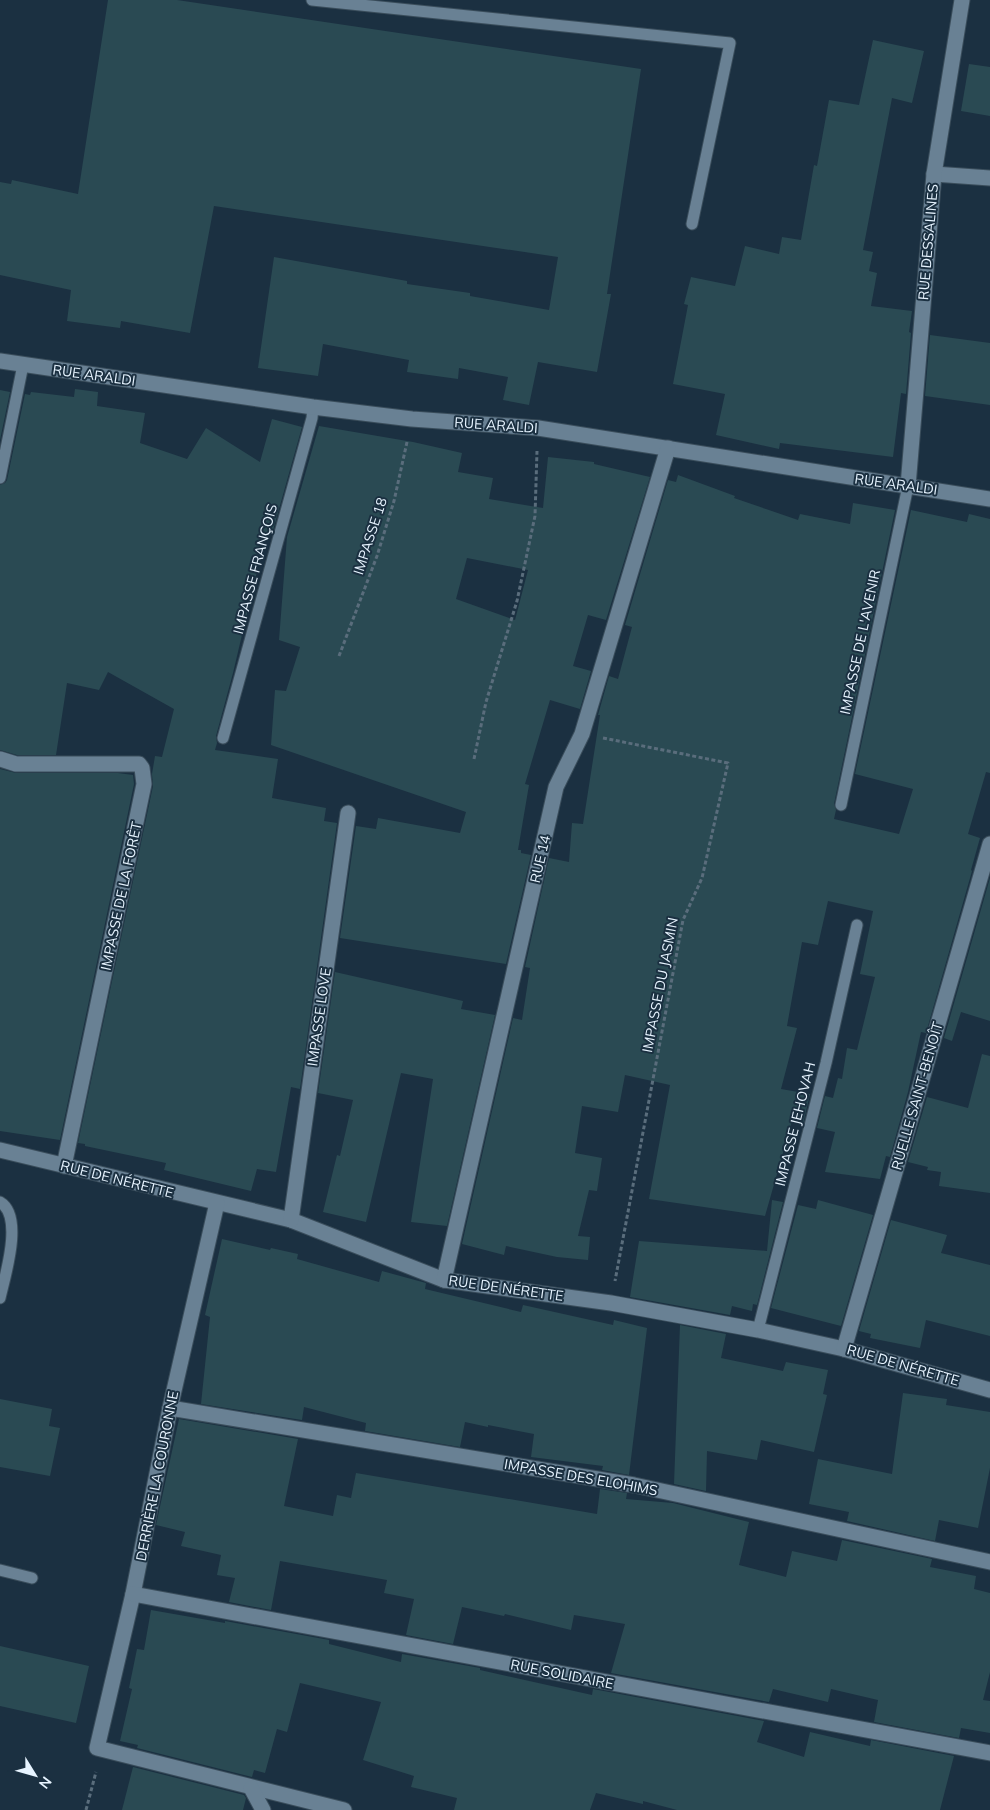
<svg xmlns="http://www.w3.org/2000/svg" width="990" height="1810" font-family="Mulish,sans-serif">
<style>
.building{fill:#2a4a53;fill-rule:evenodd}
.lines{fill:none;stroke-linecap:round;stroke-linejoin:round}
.lane-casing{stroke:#3a4d5b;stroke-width:13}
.street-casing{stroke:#3a4d5b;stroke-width:17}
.path{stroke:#5a6d7c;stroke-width:3;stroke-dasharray:4 2.5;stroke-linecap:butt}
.lane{stroke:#698194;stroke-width:11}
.street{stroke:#698194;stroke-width:15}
.labels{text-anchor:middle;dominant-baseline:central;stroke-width:4;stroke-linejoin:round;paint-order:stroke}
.street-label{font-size:14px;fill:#e7f4ff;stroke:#1b3041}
</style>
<rect width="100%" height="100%" fill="#1b3041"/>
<!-- building -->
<g class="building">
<polygon points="108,0 177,0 641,69 607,294 611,294 597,372 538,362 529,405 503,400 508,377 459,368 458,379 407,372 409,360 323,344 318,376 258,368 274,257 407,281 407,284 470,293 470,296 549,310 558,257 214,206 190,333 121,321 120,328 67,321 71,290 0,275 0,182 11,184 12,180 78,194"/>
<polygon points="873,40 924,51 912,103 892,98 863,250 873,252 869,271 877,273 871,306 912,311 909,332 911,333 906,394 901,393 893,457 780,443 779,449 716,435 725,394 673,384 688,305 684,304 691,277 735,286 745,246 779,254 782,237 801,240 814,165 817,166 829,100 859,105"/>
<polygon points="969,64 990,67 990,116 961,111"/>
<polygon points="930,335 990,343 990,405 925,396"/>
<polygon points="75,389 98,392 97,406 145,413 140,443 187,459 206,428 260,462 272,419 302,427 272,534 266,533 233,673 216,736 217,743 215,750 278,759 272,798 326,808 324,821 337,823 300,1089 291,1087 276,1172 257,1169 251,1191 164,1170 166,1163 85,1146 85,1144 78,1143 153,786 152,774 155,756 162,757 174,709 108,672 99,690 67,683 56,755 17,755 0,750 0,485 5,483 7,480 25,394 30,395 31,392 74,397"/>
<polygon points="0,390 10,392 0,440"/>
<path d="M 319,426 L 413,442 L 462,453 L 458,472 L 493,478 L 489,499 L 543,508 L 548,457 L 594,462 L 594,464 L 650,477 L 606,620 L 588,615 L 573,666 L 591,671 L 580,709 L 550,700 L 525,784 L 529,785 L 518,850 L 521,850 L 521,853 L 531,855 L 506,964 L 340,938 L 356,826 L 376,829 L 378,818 L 460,833 L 466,812 L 271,745 L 275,690 L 286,691 L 300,647 L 279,640 L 287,537 ZM 467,558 L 528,570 L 515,620 L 456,599 Z"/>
<polygon points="678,475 735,496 734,498 798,520 800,514 850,524 853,503 895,510 834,804 836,810 834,819 899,834 913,789 855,774 911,510 967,522 969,514 990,519 990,773 986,772 968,834 980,838 971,870 972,871 926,1033 921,1032 908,1092 890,1157 886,1156 880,1179 825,1172 835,1132 817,1128 825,1096 833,1098 838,1078 842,1079 847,1048 857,1050 875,977 860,974 873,911 828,901 818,945 802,942 787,1026 797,1028 781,1089 810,1094 803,1124 792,1121 765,1216 649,1199 670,1085 625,1075 618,1112 582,1106 575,1153 602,1158 597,1191 589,1190 578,1236 590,1237 588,1260 557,1257 506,1246 504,1255 462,1244 513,1018 522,1020 530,968 525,967 549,858 569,862 572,823 583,824 600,715 598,715 609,676 618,679 632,627 625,625 668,480 676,482"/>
<polygon points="0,769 16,773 118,773 133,775 134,784 60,1140 0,1131"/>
<polygon points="990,878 990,1021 961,1012 952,1041 944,1038"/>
<polygon points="335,972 463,1001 461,1009 495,1015 447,1226 411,1222 433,1079 401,1073 366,1222 323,1212 337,1155 340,1156 353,1100 318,1093"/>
<polygon points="982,1054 990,1056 990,1193 939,1186 941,1172 927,1170 928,1167 908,1162 927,1097 968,1108"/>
<polygon points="772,1200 783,1202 757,1305 753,1304 752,1311 732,1306 730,1315 630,1297 639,1241 767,1251"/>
<polygon points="818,1200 873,1215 841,1326 771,1308 798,1205 816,1209"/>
<polygon points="891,1220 947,1235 941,1253 990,1265 990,1336 926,1320 920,1348 870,1338 871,1334 859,1331"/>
<polygon points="222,1239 270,1250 271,1248 298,1254 297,1259 379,1282 382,1271 426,1283 425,1289 521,1312 523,1305 613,1325 614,1320 647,1328 629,1475 602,1470 603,1466 531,1457 534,1434 488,1425 488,1427 465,1422 460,1447 365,1431 366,1423 304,1407 302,1420 201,1404 210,1317 205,1315"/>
<polygon points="680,1325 726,1334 721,1358 783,1371 786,1362 828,1370 823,1394 827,1395 814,1452 761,1440 757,1460 707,1451 706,1491 674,1484"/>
<polygon points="903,1393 947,1399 946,1405 990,1412 990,1468 978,1528 939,1520 935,1541 847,1521 849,1512 809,1504 818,1459 892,1474"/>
<polygon points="0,1399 52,1409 49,1426 60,1428 50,1476 0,1467"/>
<polygon points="179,1419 298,1439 284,1506 333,1516 337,1495 351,1498 356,1473 597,1514 600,1489 627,1493 626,1499 673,1503 749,1522 739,1565 786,1577 792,1551 837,1561 842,1540 932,1559 930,1567 976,1576 974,1589 990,1593 990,1672 983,1700 990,1701 990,1733 961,1728 959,1738 874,1722 878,1700 831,1689 828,1702 773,1689 769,1702 611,1673 625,1624 574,1615 571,1630 505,1614 504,1616 462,1607 453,1644 406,1635 414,1599 384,1593 387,1580 342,1572 280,1561 271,1610 229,1602 235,1578 217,1575 221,1555 181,1546 185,1532 156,1525"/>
<polygon points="151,1610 225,1623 225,1621 329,1640 329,1644 401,1662 402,1654 480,1668 480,1670 592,1695 593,1689 764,1721 757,1742 804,1757 810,1732 870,1746 871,1740 954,1756 940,1810 677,1810 643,1801 643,1804 596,1793 590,1810 454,1810 457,1798 411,1787 414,1776 363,1760 381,1702 300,1683 287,1732 277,1729 265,1773 254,1770 252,1777 137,1748 138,1745 120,1741 132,1689 129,1688 137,1649 144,1650"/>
<polygon points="0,1646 89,1666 76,1723 0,1706"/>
<polygon points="133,1767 244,1795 246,1798 243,1810 122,1810"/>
</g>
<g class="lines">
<defs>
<g id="lane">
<polyline points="312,0 730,43 692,224"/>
<polyline points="0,478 23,365"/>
<polyline points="223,738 312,418 313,407"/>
<polyline points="841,805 908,486"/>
<path d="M 0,1202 C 24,1216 5,1276 0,1298"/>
<polyline points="758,1330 826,1063 857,925"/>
<polyline points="0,1570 32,1578"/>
</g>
<g id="street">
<polyline points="934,174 990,178"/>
<polyline points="0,361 313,407 412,419 538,428 990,499"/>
<polyline points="908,486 934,174 962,0"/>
<polyline points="0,759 16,764 139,764 142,768 144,784 64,1166"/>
<polyline points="0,1150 291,1220 444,1280 611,1303 758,1330 844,1349 990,1390"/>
<polyline points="217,1203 170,1408 133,1594 97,1748 344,1810"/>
<polyline points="291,1220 348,813"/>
<polyline points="444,1280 556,787 582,734 668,448"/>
<polyline points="844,1349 990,844"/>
<polyline points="170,1408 634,1485 990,1562"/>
<polyline points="133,1594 990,1753"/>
<polyline points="251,1788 263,1810"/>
</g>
</defs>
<!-- lane casing -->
<use href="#lane" class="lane-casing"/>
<!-- street casing -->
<use href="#street" class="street-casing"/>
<!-- path -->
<g class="path">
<polyline points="339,656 377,556 394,501 407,442"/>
<polyline points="603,738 728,763 702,878 683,920 615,1281"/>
<polyline points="474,759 486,702 517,601 535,516 537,451"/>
<polyline points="86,1810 96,1772"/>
</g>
<!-- lane -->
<use href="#lane" class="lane"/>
<!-- street -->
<use href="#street" class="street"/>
</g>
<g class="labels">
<!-- street labels -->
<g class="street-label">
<text transform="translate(928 242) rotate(-85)">RUE DESSALINES</text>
<text transform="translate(94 375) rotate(8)">RUE ARALDI</text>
<text transform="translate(496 425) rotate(4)">RUE ARALDI</text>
<text transform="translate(896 484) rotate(8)">RUE ARALDI</text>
<text transform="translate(370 536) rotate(-72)">IMPASSE 18</text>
<text transform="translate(255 569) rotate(-75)">IMPASSE FRANÇOIS</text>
<text transform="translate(860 642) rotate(-78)">IMPASSE DE L'AVENIR</text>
<text transform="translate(540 859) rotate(-77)">RUE 14</text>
<text transform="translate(121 896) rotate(-78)">IMPASSE DE LA FORÊT</text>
<text transform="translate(660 985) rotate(-79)">IMPASSE DU JASMIN</text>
<text transform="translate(319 1017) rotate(-82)">IMPASSE LOVE</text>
<text transform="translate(917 1096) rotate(-74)">RUELLE SAINT-BENOÎT</text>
<text transform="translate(795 1124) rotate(-76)">IMPASSE JEHOVAH</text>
<text transform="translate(117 1179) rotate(14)">RUE DE NÉRETTE</text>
<text transform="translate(506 1288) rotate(8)">RUE DE NÉRETTE</text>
<text transform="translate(903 1365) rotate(16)">RUE DE NÉRETTE</text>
<text transform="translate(157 1476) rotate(-79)">DERRIÈRE LA COURONNE</text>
<text transform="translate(581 1477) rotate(10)">IMPASSE DES ELOHIMS</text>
<text transform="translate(562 1674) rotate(11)">RUE SOLIDAIRE</text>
</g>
</g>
<!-- north arrow -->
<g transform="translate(35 1775) rotate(127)" stroke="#1b3041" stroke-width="4" paint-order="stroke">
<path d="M0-4L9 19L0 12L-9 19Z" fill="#e7f4ff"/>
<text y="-8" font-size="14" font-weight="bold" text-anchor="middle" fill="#e7f4ff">N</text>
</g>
</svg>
